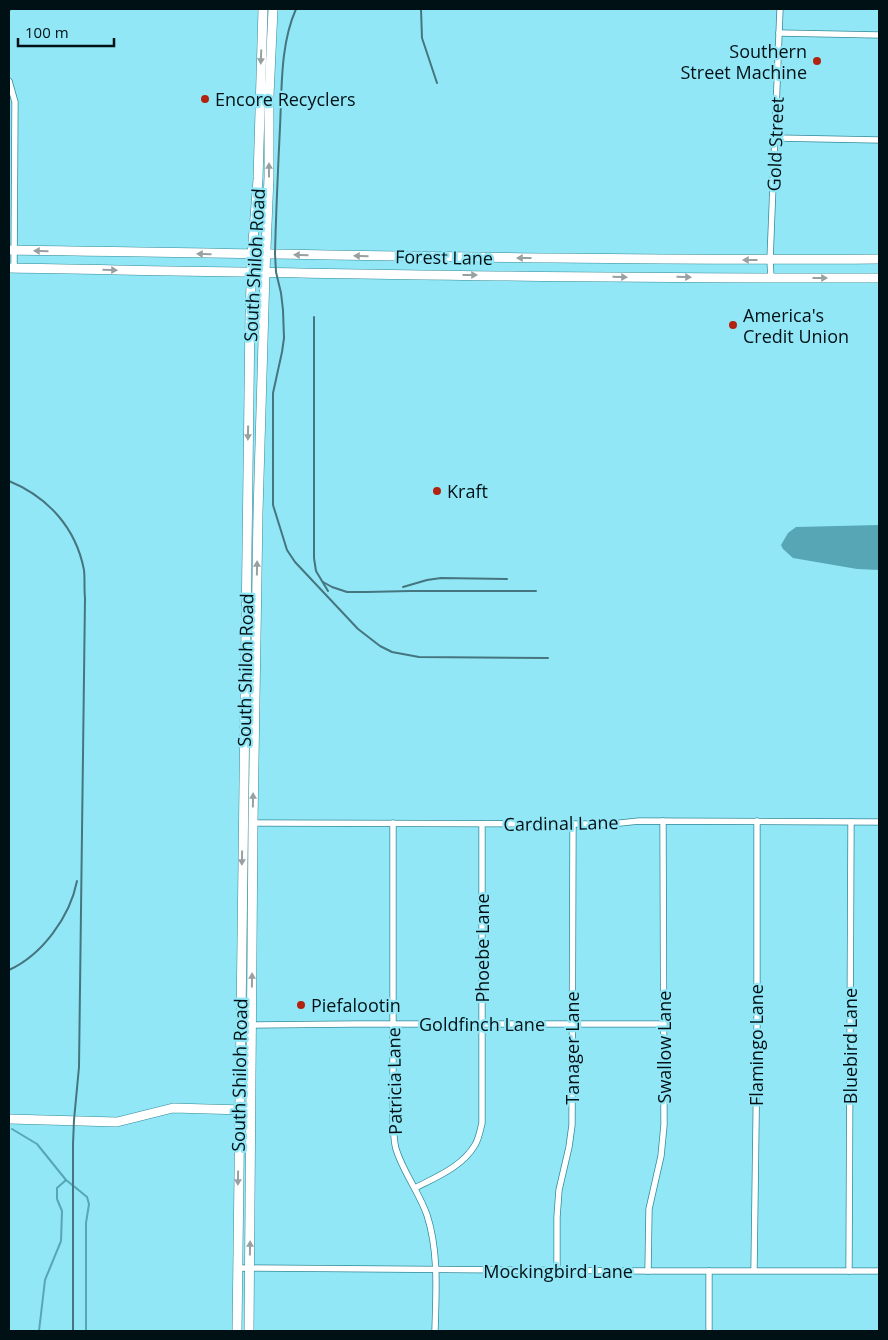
<svg xmlns="http://www.w3.org/2000/svg" width="888" height="1340" font-family="'Open Sans',sans-serif">
<style>
.water{fill:#57a6b5}
.lines{fill:none;stroke-linecap:round;stroke-linejoin:round}
.stream{stroke:#57a6b5;stroke-width:2}
.street-casing{stroke:#318a99;stroke-width:7}
.secondary-casing{stroke:#318a99;stroke-width:10}
.street{stroke:#fff;stroke-width:5.5}
.secondary{stroke:#fff;stroke-width:9}
.rail{stroke:#45757f;stroke-width:2}
.oneway{fill:#99a0a1}
.poi-dot{fill:#b12211;stroke:#92e7f7;stroke-width:2}
.labels{text-anchor:middle;dominant-baseline:central;stroke-width:4.5;stroke-linejoin:round;paint-order:stroke}
.poi-label{font-size:18px;fill:#001115;stroke:#92e7f7;text-anchor:start}
.street-label{font-size:18px;fill:#001115;stroke:#92e7f7}
</style>
<rect width="100%" height="100%" fill="#92e7f7"/>
<!-- water -->
<polygon class="water" points="879,525 879,570 857,569 793,558 783,549 781,545 788,533 796,527"/>
<g class="lines">
<!-- stream -->
<g class="stream">
<polyline points="12,1129 37,1144 66,1180 81,1192 87,1197 89,1204 86,1223 86,1331"/>
<polyline points="39,1331 45,1280 61,1241 62,1211 57,1199 57,1188 66,1180"/>
</g>
<defs>
<g id="street">
<polyline points="779,33 879,35"/>
<polyline points="9,81 15,102 14,268"/>
<polyline points="776,138 879,140"/>
<polyline points="771,279 770,260 780,9"/>
<polyline points="252,823 573,824 611,824 639,821 879,822"/>
<path d="M 393,823 L 393,1126 C 394,1133 394,1142 396,1149 C 403,1172 419,1192 427,1215 C 439,1252 436,1293 435,1331"/>
<polyline points="240,1025 355,1024 664,1024"/>
<path d="M 415,1188 C 436,1177 462,1167 475,1145 C 479,1138 480,1131 482,1123 L 482,824"/>
<polyline points="237,1268 648,1271 879,1271"/>
<polyline points="557,1270 557,1217 559,1190 569,1147 572,1125 573,824"/>
<polyline points="754,1270 757,1049 757,821"/>
<polyline points="648,1271 649,1209 661,1156 664,1125 663,821"/>
<polyline points="849,1271 851,822"/>
<polyline points="709,1331 709,1271"/>
</g>
<g id="secondary">
<path d="M 9,250 C 299,254 589,261 879,259"/>
<path d="M 9,268 C 299,273 589,279 879,278"/>
<polyline points="9,1119 117,1122 173,1108 244,1110"/>
<polyline points="237,1331 250,316 252,255 258,179 263,9"/>
<polyline points="249,1331 253,823 258,513 265,272 269,177 269,96 273,9"/>
</g>
</defs>
<!-- street casing -->
<use href="#street" class="street-casing"/>
<!-- secondary casing -->
<use href="#secondary" class="secondary-casing"/>
<!-- street -->
<use href="#street" class="street"/>
<!-- secondary -->
<use href="#secondary" class="secondary"/>
<!-- rail -->
<g class="rail">
<path d="M 296,9 C 280,45 282,88 280,127 C 278,169 276,211 275,254 L 276,272 L 281,293 L 283,310 L 284,338 L 282,352 L 273,393 L 273,505 L 287,550 L 295,562 L 358,629 L 380,646 L 392,652 L 419,657 L 548,658"/>
<polyline points="421,9 422,38 437,83"/>
<polyline points="9,10 11,9"/>
<polyline points="314,317 314,558 316,571 328,591"/>
<path d="M 9,481 C 48,497 76,528 84,570 C 85,579 84,589 85,598 L 79,1067 L 74,1120 L 73,1144 L 73,1331"/>
<polyline points="323,582 332,587 347,592 366,592 410,591 536,591"/>
<polyline points="403,587 427,580 441,578 507,579"/>
<path d="M 9,970 C 42,955 70,917 77,881"/>
</g>
</g>
<!-- one-way arrows -->
<defs><path id="oneway-solid" d="M-6-.8H1V-3.2L6.5 0L1 3.2V.8H-6Z" transform="scale(1.25)"/></defs>
<g class="oneway">
<use href="#oneway-solid" transform="translate(261 57) rotate(92)"/>
<use href="#oneway-solid" transform="translate(269 170) rotate(-90)"/>
<use href="#oneway-solid" transform="translate(41 251) rotate(-179)"/>
<use href="#oneway-solid" transform="translate(204 254) rotate(-179)"/>
<use href="#oneway-solid" transform="translate(301 255) rotate(-179)"/>
<use href="#oneway-solid" transform="translate(361 256) rotate(-179)"/>
<use href="#oneway-solid" transform="translate(524 258) rotate(-180)"/>
<use href="#oneway-solid" transform="translate(750 260) rotate(-180)"/>
<use href="#oneway-solid" transform="translate(110 270) rotate(1)"/>
<use href="#oneway-solid" transform="translate(470 275)"/>
<use href="#oneway-solid" transform="translate(620 277) rotate(1)"/>
<use href="#oneway-solid" transform="translate(684 277) rotate(1)"/>
<use href="#oneway-solid" transform="translate(820 278)"/>
<use href="#oneway-solid" transform="translate(248 433) rotate(91)"/>
<use href="#oneway-solid" transform="translate(257 568) rotate(-89)"/>
<use href="#oneway-solid" transform="translate(253 800) rotate(-89)"/>
<use href="#oneway-solid" transform="translate(242 858) rotate(91)"/>
<use href="#oneway-solid" transform="translate(252 980) rotate(-89)"/>
<use href="#oneway-solid" transform="translate(238 1178) rotate(91)"/>
<use href="#oneway-solid" transform="translate(250 1248) rotate(-89)"/>
</g>
<!-- markers -->
<g class="poi-dot">
<circle cx="817" cy="61" r="5"/>
<circle cx="205" cy="99" r="5"/>
<circle cx="733" cy="325" r="5"/>
<circle cx="437" cy="491" r="5"/>
<circle cx="301" cy="1005" r="5"/>
</g>
<g class="labels">
<!-- poi labels -->
<g class="poi-label">
<text x="807" y="51" text-anchor="end">Southern<tspan x="807" dy="21">Street Machine</tspan></text>
<text x="215" y="99">Encore Recyclers</text>
<text x="743" y="315">America's<tspan x="743" dy="21">Credit Union</tspan></text>
<text x="447" y="491">Kraft</text>
<text x="311" y="1005">Piefalootin</text>
</g>
<!-- street labels -->
<g class="street-label">
<text transform="translate(775 144) rotate(-88)">Gold Street</text>
<text transform="translate(444 257) rotate(1)">Forest Lane</text>
<text transform="translate(254 265) rotate(-87)">South Shiloh Road</text>
<text transform="translate(245 670) rotate(-89)">South Shiloh Road</text>
<text transform="translate(561 823) rotate(-1)">Cardinal Lane</text>
<text transform="translate(482 948) rotate(-90)">Phoebe Lane</text>
<text x="482" y="1024">Goldfinch Lane</text>
<text transform="translate(756 1045) rotate(-90)">Flamingo Lane</text>
<text transform="translate(850 1046) rotate(-90)">Bluebird Lane</text>
<text transform="translate(664 1047) rotate(-90)">Swallow Lane</text>
<text transform="translate(572 1048) rotate(-90)">Tanager Lane</text>
<text transform="translate(239 1075) rotate(-89)">South Shiloh Road</text>
<text transform="translate(394 1081) rotate(-91)">Patricia Lane</text>
<text x="558" y="1271">Mockingbird Lane</text>
</g>
</g>
<!-- border -->
<rect width="888" height="1340" fill="none" stroke="#001115" stroke-width="20"/>
<!-- scale -->
<path d="M18 38v8h96v-8" fill="none" stroke="#001115" stroke-width="2.5"/>
<text x="25" y="38" font-size="15" fill="#001115" stroke="#92e7f7" stroke-width="4" paint-order="stroke">100 m</text>
</svg>
